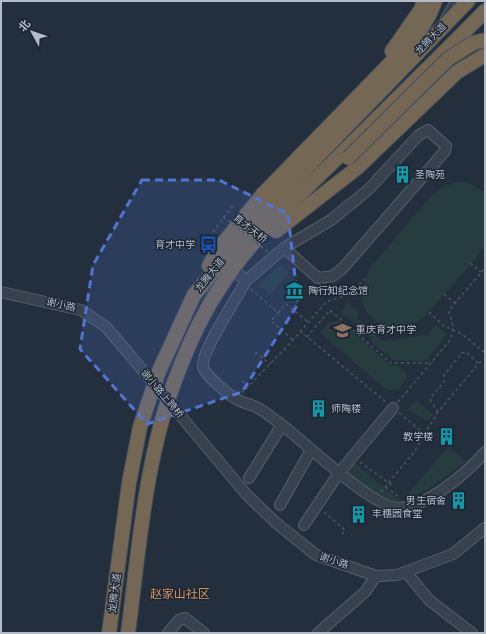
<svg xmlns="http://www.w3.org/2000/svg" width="486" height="634" font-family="Rubik,'Noto Sans SC',sans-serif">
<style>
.green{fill:#263c3f}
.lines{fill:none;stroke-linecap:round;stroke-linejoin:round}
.minor-casing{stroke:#565f6c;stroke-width:12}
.highway-casing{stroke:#434c59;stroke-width:16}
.path{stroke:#44595c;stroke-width:1.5;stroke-dasharray:3 3;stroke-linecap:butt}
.minor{stroke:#38414e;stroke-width:10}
.highway{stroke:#746855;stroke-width:14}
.minor-bridge-casing{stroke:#565f6c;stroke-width:12;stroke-linecap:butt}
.highway-bridge-casing{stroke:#434c59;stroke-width:16;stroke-linecap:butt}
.path-bridge{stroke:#44595c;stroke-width:1.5;stroke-dasharray:3 3;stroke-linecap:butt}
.minor-bridge{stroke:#38414e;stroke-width:10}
.highway-bridge{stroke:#746855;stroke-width:14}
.marked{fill:#5274d3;fill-opacity:0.2;stroke:#5274d3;stroke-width:3;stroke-dasharray:8 5;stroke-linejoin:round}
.labels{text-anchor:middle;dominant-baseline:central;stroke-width:3;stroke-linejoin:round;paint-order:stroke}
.street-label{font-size:10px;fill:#b4bcc9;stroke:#1d2633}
.poi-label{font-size:10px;fill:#b4bcc9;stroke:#1d2633;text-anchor:start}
.quarter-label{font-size:12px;fill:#d59563;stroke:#1d2633}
</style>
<rect width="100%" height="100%" fill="#242f3e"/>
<!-- green -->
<g class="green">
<path d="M 458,182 L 470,183 L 485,193 C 485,203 486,238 485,245 C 482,253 424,318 417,323 C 399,333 373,326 364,307 C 358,294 365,279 371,267 L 433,194 L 445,186 Z"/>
<polygon points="277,267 283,267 289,273 270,295 258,285"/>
<polygon points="347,302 359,312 357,318 383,341 427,335 436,325 447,334 425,361 393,360 371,342 372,338 342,313"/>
<polygon points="340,320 391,366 398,366 406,372 407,378 398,389 388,391 320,333 329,322"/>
<polygon points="416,400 433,415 429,421 407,410"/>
<polygon points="448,447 466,461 430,488 412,497 408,494"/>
<path d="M 352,461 L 402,502 C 384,506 358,482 343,471 Z"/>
</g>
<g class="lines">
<defs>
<g id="minor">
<polyline points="446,19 456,1"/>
<polyline points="233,269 246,281 284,248 331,220 368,190 419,135 428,130 446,146 445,151 343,268 333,276 318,278 284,248"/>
<path d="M 246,281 C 238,296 201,352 203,366 C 204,375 228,394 236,399 C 243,403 250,404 256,407 C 265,411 273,419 281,424 C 303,441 373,508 398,508 C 426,508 468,472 485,452"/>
<polyline points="1,292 81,310 106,327 129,354"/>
<polyline points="195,433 247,495 275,522 316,555 376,576 397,575 453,554 485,528"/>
<polyline points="249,478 282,425"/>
<polyline points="280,505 311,450"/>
<polyline points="304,525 339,473 393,408"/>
<polyline points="406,572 429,600 472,633"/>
<polyline points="168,633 179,620 185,618 204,633"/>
<polyline points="318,633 365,592 376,576"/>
</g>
<g id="highway">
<polyline points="392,51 422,8 423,1"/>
<polyline points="276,231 357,168 457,72 485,55"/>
<path d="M 209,266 L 217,251 L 263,194 L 411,42 C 421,29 430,17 435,1"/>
<polyline points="109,633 129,483 140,427 159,371 194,295 260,216 468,1"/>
<path d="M 128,633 C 139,549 145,460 175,380 C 187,348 202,314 221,286 C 250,240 292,202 331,164 C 382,113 434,63 485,11"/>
</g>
</defs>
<!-- minor casing -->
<use href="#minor" class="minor-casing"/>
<!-- highway casing -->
<use href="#highway" class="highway-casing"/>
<!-- path -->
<g class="path">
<polyline points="213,232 234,204"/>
<polyline points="470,263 481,272"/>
<polyline points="251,289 278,313 271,321 293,340"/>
<polyline points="444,294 455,303"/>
<polyline points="429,312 444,326 462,334 485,353"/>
<polyline points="278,313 286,304 308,322"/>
<polyline points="300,331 387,403"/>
<polyline points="307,337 330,310 391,363 430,363"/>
<polyline points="255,352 270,364"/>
<polyline points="242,381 248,386"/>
<polyline points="242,393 293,340 326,302 347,295 365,279"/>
<path d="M 398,402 L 451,339 C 453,330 454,322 449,314 L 450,309 L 485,268"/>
<polyline points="438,412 431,401 431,397 444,382 444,375 462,353 466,352 478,363"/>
<polyline points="399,413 431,439"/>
<polyline points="360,462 393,486"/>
<polyline points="386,487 400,498"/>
<polyline points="381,492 414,452 438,412 479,363 485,359"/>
<polyline points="324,512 345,530 342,534"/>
</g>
<!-- minor -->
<use href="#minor" class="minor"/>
<!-- highway -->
<use href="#highway" class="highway"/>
<defs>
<polyline id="minor-bridge" points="129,354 195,433"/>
<polyline id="highway-bridge" points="348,158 448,59 473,43 485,40"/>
</defs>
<!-- minor-bridge casing -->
<use href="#minor-bridge" class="minor-bridge-casing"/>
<!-- highway-bridge casing -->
<use href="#highway-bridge" class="highway-bridge-casing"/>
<!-- path-bridge -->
<polyline class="path-bridge" points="223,217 268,252"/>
<!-- minor-bridge -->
<use href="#minor-bridge" class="minor-bridge"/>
<!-- highway-bridge -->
<use href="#highway-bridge" class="highway-bridge"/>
</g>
<!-- marked area -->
<path class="marked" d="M 142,180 L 219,180 L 288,214 L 298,304 L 242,392 L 147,424 L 80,349 L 93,265 Z"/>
<!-- icons -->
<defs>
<symbol id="building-bare" viewBox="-9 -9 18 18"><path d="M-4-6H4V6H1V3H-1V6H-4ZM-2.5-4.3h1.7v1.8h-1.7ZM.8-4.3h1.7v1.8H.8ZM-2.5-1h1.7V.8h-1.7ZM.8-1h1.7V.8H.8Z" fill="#0f9aa8" stroke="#1d2633" stroke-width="2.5" paint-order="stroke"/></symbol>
<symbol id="bus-bare" viewBox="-9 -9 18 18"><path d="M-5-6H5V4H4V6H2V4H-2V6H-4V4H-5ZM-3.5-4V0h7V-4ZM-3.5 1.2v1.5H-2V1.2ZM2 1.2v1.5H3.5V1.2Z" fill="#1a4fb4" stroke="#1d2633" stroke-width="2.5" paint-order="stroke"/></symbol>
<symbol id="museum-bare" viewBox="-9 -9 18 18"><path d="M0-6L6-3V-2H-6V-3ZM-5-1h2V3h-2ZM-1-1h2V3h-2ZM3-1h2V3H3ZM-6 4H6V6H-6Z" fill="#0f9aa8" stroke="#1d2633" stroke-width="2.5" paint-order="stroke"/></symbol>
<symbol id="school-bare" viewBox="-9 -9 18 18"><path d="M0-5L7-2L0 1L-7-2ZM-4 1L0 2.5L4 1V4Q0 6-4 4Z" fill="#8d6e63" stroke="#1d2633" stroke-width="2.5" paint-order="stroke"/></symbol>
</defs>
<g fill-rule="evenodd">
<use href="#building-bare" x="390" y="162" width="25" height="25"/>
<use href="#bus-bare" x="196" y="232" width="25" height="25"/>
<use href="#museum-bare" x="282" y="278" width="25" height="25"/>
<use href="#school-bare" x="330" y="318" width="25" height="25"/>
<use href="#building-bare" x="306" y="396" width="25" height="25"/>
<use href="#building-bare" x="434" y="424" width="25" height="25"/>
<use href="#building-bare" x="446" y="488" width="25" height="25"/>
<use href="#building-bare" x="346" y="502" width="25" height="25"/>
</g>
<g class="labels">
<!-- street labels -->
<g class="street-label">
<text transform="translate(431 39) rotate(-46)">龙腾大道</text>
<text transform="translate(250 229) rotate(38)">育才天桥</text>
<text transform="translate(210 275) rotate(-51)">龙腾大道</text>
<text transform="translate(61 305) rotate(13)">谢小路</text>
<text transform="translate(162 394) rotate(50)">谢小路上跨桥</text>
<text transform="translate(334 561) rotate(18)">谢小路</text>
<text transform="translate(115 593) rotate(-83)">龙腾大道</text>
</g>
<!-- poi labels -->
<g class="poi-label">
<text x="415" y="175">圣陶苑</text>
<text x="195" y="245" text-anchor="end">育才中学</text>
<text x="308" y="291">陶行知纪念馆</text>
<text x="356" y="330">重庆育才中学</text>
<text x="331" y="409">师陶楼</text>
<text x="433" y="437" text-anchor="end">教学楼</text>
<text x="446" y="501" text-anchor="end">男生宿舍</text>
<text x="372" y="514">丰穗园食堂</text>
</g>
<!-- quarter labels -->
<g class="quarter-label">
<text x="180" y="594">赵家山社区</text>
</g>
</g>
<!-- border -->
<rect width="486" height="634" fill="none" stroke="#b4bcc9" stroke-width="4"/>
<!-- north arrow -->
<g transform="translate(32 32) rotate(310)" stroke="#1d2633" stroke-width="3" paint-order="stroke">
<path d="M0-3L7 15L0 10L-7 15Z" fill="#b4bcc9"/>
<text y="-6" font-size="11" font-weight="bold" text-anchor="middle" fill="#b4bcc9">北</text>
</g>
</svg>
